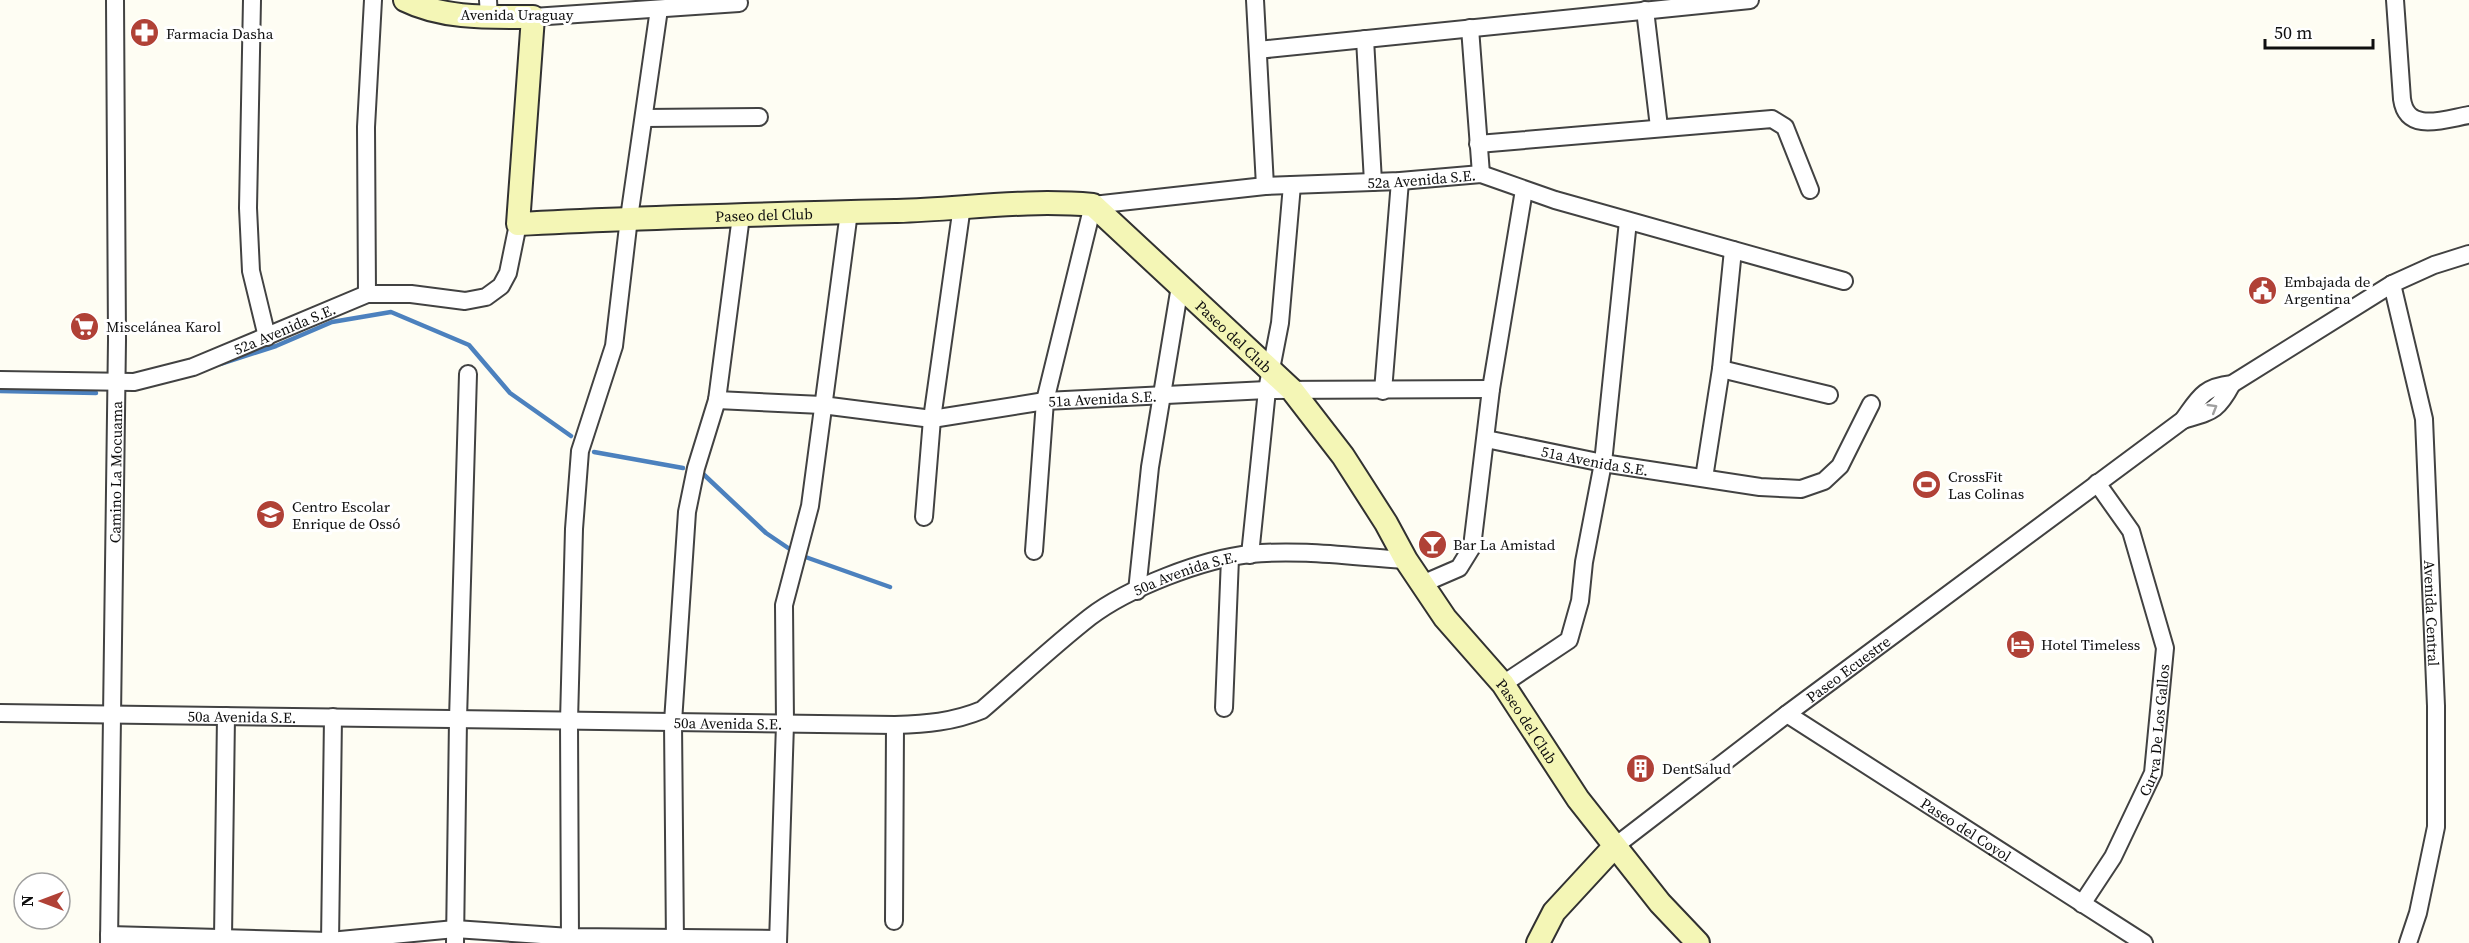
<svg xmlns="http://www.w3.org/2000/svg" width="2469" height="943" font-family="'Source Serif 4',serif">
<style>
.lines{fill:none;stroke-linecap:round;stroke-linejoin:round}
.stream{stroke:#4c81be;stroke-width:4.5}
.street-casing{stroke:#424242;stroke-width:20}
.secondary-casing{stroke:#313131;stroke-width:26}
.street{stroke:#fff;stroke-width:16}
.secondary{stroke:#f4f6b6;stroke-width:22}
.oneway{stroke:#9f9f9f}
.labels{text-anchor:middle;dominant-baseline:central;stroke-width:6;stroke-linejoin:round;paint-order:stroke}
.street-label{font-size:15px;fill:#0f0f0f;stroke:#fff}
.poi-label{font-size:15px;fill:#0f0f0f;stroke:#fff;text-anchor:start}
</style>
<rect width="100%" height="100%" fill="#fefdf3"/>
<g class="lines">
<!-- stream -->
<g class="stream">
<polyline points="220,364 276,346 332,322 391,312 469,345 510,393 571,436"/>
<polyline points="0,391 96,393"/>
<polyline points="594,452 683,468"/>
<polyline points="700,471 766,533 797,554 890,587"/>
</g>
<defs>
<g id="street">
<polyline points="252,0 248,208 251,271 267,337"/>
<polyline points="488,0 489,17"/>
<polyline points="1255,0 1265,186"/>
<path d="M 2395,0 L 2402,99 C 2407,134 2445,119 2469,115"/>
<polyline points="1645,10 1659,127"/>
<polyline points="533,17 739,3"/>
<polyline points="1470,28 1481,174"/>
<polyline points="1365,39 1373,182"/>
<polyline points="1258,50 1750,0"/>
<polyline points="644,118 759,117"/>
<polyline points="1478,144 1772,119 1785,127 1810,190"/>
<path id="s1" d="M 2392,284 L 2424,419 L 2436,706 L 2436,827 L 2418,913 L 2408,943"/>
<polyline points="367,294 366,127 373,0"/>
<polyline points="1721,369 1829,395"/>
<path id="s2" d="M 0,380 L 134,382 L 193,367 L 367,294 L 411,294 L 465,301 L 486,297 L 501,286 L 508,273 L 518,224"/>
<polyline points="1383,391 1400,181"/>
<path id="s3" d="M 717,400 L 822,405 L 932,419 L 1045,401 L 1267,390 L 1491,389"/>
<path d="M 2183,420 C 2212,411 2217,412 2232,384"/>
<path id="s4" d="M 1486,439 L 1603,463 L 1760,487 L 1801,489 L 1824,481 L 1840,466 L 1871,404"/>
<polyline points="1704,478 1721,369 1733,250"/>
<polyline points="924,517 932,419 962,206"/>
<path id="s5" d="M 1034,551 L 1045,401 L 1093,205 L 1265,186 L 1400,181 L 1481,174 L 1555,200 L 1844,281"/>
<polyline points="1250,555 1267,390 1280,323 1292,185"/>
<polyline points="1422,584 1459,568 1472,547 1491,389 1524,190"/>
<polyline points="1137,591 1150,467 1180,286"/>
<polyline points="1503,684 1569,640 1580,601 1584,562 1603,463 1628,221"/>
<polyline points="1224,708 1230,558"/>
<path id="s6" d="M 0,713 L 895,725 C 926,724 953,722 982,710 C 1018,679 1053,646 1090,617 C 1128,588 1203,559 1250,554 C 1302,549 1354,557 1406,560"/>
<path id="s7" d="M 1787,714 L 2144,943"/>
<path id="s8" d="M 1614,847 L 1787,714 L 2183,420 C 2199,398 2203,387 2232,384 L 2392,284 L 2434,265 L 2469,254"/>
<path id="s9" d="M 2082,904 L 2113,857 L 2153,773 L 2165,648 L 2131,531 L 2097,483"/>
<polyline points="894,921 895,725"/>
<polyline points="109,935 330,941 455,929 570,937 778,939"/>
<polyline points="223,938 226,716"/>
<path id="s10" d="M 109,943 L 117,340 L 115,0"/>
<polyline points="330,943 333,717"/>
<polyline points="455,943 458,719 468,374"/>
<polyline points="570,943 569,721 574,529 580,451 614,346 629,218 659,9"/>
<polyline points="675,943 673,722 687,512 696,468 717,400 741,216"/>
<polyline points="778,943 785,724 784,605 810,506 849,212"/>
</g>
<g id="secondary">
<path id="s11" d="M 405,0 C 443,19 491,17 533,17 L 518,224 C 644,217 771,214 897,211 C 964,209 1025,199 1093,205 L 1292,390 L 1343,456 L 1386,523 L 1406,560 L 1445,618 L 1503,684 L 1578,799 L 1660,903 L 1698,943"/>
<polyline points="1538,943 1554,912 1614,847"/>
</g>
</defs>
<!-- street casing -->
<use href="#street" class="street-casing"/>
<!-- secondary casing -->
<use href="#secondary" class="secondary-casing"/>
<!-- street -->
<use href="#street" class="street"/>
<!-- secondary -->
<use href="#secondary" class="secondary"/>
</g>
<!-- one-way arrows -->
<defs><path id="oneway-chevron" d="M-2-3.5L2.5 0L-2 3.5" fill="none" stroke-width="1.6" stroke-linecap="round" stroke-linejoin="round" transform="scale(1.5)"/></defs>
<use class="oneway" href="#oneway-chevron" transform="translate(2213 408) rotate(-31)"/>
<!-- icons -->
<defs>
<symbol id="pharmacy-disc" viewBox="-11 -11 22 22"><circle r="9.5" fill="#b04136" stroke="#fff"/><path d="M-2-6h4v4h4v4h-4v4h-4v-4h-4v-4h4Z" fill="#fff"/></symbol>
<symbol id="civic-disc" viewBox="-11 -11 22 22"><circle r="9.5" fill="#b04136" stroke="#fff"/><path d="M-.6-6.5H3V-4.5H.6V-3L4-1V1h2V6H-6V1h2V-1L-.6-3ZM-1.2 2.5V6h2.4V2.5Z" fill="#fff"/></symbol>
<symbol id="supermarket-disc" viewBox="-11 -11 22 22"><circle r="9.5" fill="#b04136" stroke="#fff"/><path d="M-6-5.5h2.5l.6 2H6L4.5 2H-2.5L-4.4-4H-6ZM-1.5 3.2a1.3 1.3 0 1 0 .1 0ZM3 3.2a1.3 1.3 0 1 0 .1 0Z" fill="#fff"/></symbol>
<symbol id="stadium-disc" viewBox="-11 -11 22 22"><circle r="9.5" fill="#b04136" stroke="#fff"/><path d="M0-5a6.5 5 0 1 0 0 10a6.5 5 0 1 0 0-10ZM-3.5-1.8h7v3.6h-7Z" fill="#fff"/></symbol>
<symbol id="school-disc" viewBox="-11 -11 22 22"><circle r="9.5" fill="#b04136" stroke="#fff"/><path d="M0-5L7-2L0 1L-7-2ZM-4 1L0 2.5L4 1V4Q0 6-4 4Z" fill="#fff"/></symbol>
<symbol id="bar-disc" viewBox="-11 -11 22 22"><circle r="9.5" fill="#b04136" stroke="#fff"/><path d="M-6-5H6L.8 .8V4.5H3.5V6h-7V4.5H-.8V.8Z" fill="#fff"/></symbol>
<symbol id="hotel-disc" viewBox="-11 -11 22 22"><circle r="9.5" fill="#b04136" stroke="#fff"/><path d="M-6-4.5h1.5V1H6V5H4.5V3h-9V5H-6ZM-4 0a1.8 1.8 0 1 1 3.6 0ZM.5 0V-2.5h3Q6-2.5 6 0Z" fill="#fff"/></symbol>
<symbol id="building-disc" viewBox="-11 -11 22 22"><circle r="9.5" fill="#b04136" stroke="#fff"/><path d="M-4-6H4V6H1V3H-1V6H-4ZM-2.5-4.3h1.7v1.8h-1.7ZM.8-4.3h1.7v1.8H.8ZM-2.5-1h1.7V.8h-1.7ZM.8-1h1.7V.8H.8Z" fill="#fff"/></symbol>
</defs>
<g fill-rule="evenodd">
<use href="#pharmacy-disc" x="128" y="16" width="33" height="33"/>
<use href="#civic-disc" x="2246" y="274" width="33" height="33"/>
<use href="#supermarket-disc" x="68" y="310" width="33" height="33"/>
<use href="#stadium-disc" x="1910" y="468" width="33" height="33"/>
<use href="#school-disc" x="254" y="498" width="33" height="33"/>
<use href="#bar-disc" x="1416" y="528" width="33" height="33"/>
<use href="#hotel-disc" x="2004" y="628" width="33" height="33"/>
<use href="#building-disc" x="1624" y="752" width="33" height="33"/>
</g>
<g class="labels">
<!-- street labels -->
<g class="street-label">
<text x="517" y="14">Avenida Uraguay</text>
<text stroke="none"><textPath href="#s5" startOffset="682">52a Avenida S.E.</textPath></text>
<text stroke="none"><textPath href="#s11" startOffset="584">Paseo del Club</textPath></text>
<text stroke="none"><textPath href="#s2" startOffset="294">52a Avenida S.E.</textPath></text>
<text stroke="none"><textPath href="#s11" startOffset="1106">Paseo del Club</textPath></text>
<text stroke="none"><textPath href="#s3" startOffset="388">51a Avenida S.E.</textPath></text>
<text stroke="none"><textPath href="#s4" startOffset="111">51a Avenida S.E.</textPath></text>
<text stroke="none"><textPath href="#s10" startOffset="471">Camino La Mocuama</textPath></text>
<text stroke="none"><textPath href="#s6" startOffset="1232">50a Avenida S.E.</textPath></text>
<text stroke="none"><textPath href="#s1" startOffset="333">Avenida Central</textPath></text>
<text stroke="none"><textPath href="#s8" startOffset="294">Paseo Ecuestre</textPath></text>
<text stroke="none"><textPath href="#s6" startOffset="242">50a Avenida S.E.</textPath></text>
<text stroke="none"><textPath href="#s11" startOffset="1592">Paseo del Club</textPath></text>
<text stroke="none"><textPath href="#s6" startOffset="728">50a Avenida S.E.</textPath></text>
<text stroke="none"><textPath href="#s9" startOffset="192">Curva De Los Gallos</textPath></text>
<text stroke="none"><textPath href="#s7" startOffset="213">Paseo del Coyol</textPath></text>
</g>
<!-- poi labels -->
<g class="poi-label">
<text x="166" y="33">Farmacia Dasha</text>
<text x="2284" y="281">Embajada de<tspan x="2284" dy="17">Argentina</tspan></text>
<text x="106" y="326">Miscelánea Karol</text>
<text x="1948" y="476">CrossFit<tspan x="1948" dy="17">Las Colinas</tspan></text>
<text x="292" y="506">Centro Escolar<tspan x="292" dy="17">Enrique de Ossó</tspan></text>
<text x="1453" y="544">Bar La Amistad</text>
<text x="2041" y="644">Hotel Timeless</text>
<text x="1662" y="768">DentSalud</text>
</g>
</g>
<!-- north arrow -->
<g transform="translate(42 901) rotate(270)"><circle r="28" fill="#ffffff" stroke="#9f9f9f" stroke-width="1.5"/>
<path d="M0-4.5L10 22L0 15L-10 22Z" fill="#b04136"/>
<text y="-9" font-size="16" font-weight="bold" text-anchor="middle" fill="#0f0f0f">N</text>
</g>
<!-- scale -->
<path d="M2265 39v9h108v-9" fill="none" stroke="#0f0f0f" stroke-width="3"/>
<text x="2274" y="39" font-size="18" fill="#0f0f0f" stroke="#ffffff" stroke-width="4.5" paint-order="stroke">50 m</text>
</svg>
